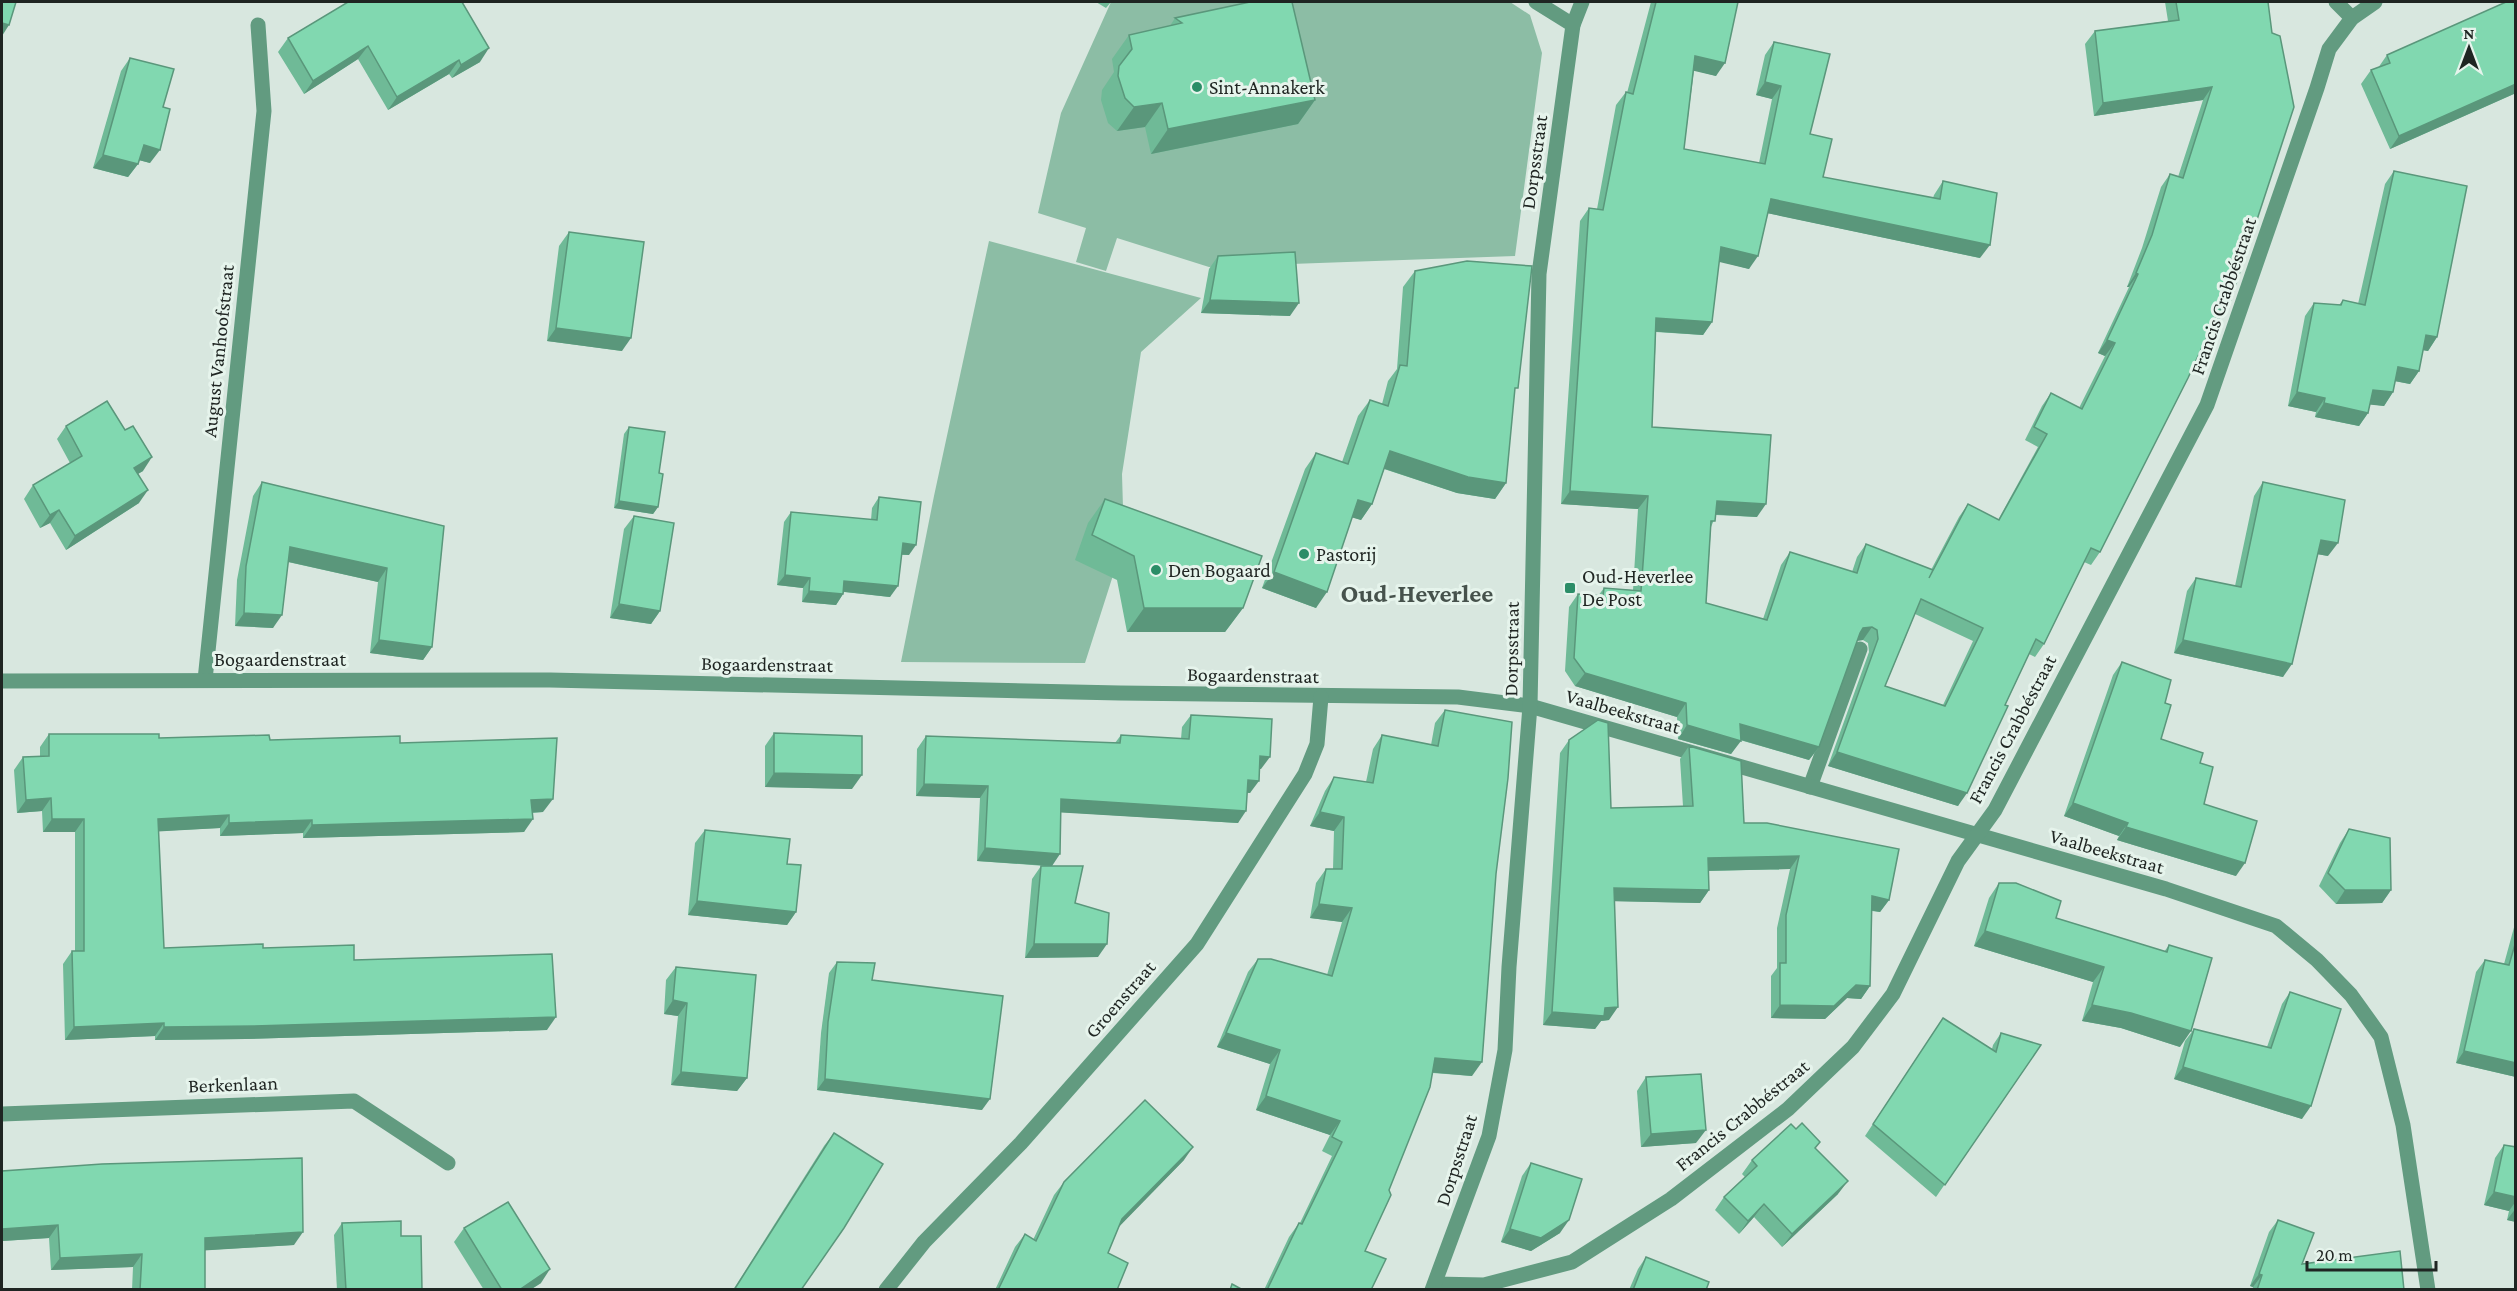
<svg xmlns="http://www.w3.org/2000/svg" width="2517" height="1291" font-family="'Crimson Pro',serif">
<style>
.green{fill:#8cbda5}
.lines{fill:none;stroke-linecap:round;stroke-linejoin:round}
.service{stroke:#629b80;stroke-width:15}
.minor{stroke:#629b80;stroke-width:15}
.wall{fill:#6fba97;fill-rule:evenodd}
.shaded-wall{fill:#5a977b}
.building{fill:#81d8b0;stroke:#5a977b;stroke-width:1.5;fill-rule:evenodd}
.poi-dot{fill:#2b8d67;stroke:#e6f4ec;stroke-width:2}
.labels{text-anchor:middle;dominant-baseline:central;stroke-width:6;stroke-linejoin:round;paint-order:stroke}
.poi-label{font-size:20px;fill:#1f2522;stroke:#e6f4ec;text-anchor:start}
.street-label{font-size:20px;fill:#1f2522;stroke:#e6f4ec}
.district-label{font-size:26px;font-weight:bold;fill:#46524c;stroke:#e6f4ec}
</style>
<rect width="100%" height="100%" fill="#d8e7df"/>
<!-- green -->
<g class="green">
<polygon points="1111,2 1510,2 1530,15 1542,53 1515,256 1209,267 1117,238 1106,271 1076,262 1086,228 1038,213 1061,113"/>
<polygon points="989,241 1201,298 1141,352 1122,474 1124,541 1085,663 901,662 934,496"/>
</g>
<g class="lines">
<!-- service -->
<polyline class="service" points="1810,787 1860,649"/>
<!-- minor -->
<g class="minor">
<polyline points="1536,2 1573,25"/>
<polyline points="2336,2 2352,18"/>
<polyline points="205,680 264,111 258,25"/>
<polyline points="2,681 550,680 1120,693 1458,697 1530,706 2166,889 2276,926 2317,960 2351,995 2381,1037 2403,1125 2428,1290"/>
<polyline points="2,1114 354,1101 448,1163"/>
<polyline points="1435,1284 1484,1285 1572,1262 1671,1199 1788,1109 1853,1047 1893,994 1958,861 1995,810 2207,405 2317,88 2329,49 2352,18 2375,2"/>
<polyline points="886,1290 924,1242 1021,1143 1197,944 1305,774 1317,744 1321,697"/>
<polyline points="1432,1290 1489,1136 1505,1050 1509,967 1530,706 1539,274 1573,25 1582,2"/>
</g>
</g>
<!-- wall -->
<g class="wall">
<polygon points="348,2 480,62 452,78 449,74 388,110 358,59 304,94 278,52 288,38"/>
<polygon points="1096,2 1111,2 1106,8"/>
<path d="M 1651,2 L 1738,2 L 1716,76 L 1694,70 L 1684,149 L 1759,163 L 1772,99 L 1756,95 L 1765,55 L 1774,42 L 1810,134 L 1823,177 L 1933,198 L 1934,195 L 1943,181 L 1980,258 L 1767,213 L 1749,269 L 1719,261 L 1712,322 L 1703,335 L 1656,332 L 1652,427 L 1757,517 L 1716,515 L 1711,527 L 1706,603 L 1763,619 L 1781,565 L 1790,552 L 1852,572 L 1857,557 L 1866,544 L 1931,570 L 1959,517 L 1968,504 L 1998,520 L 2038,447 L 2025,440 L 2042,406 L 2051,393 L 2079,408 L 2105,356 L 2098,353 L 2129,287 L 2127,287 L 2142,248 L 2161,187 L 2170,174 L 2178,177 L 2203,100 L 2094,116 L 2085,44 L 2095,31 L 2168,21 L 2165,2 L 2268,2 L 2228,308 L 2218,321 L 2215,320 L 2100,552 L 2091,565 L 2084,562 L 2044,644 L 2035,657 L 2029,654 L 1958,806 L 1828,766 L 1869,652 L 1868,643 L 1863,640 L 1857,641 L 1819,747 L 1809,760 L 1740,740 L 1731,754 L 1678,739 L 1677,717 L 1575,686 L 1565,671 L 1569,607 L 1578,594 L 1598,596 L 1604,588 L 1633,590 L 1638,509 L 1561,504 L 1580,221 L 1589,208 L 1597,209 L 1616,105 L 1626,92 L 1627,93 ZM 1915,614 L 1973,641 L 1943,705 L 1885,686 Z"/>
<polygon points="2516,2 2516,93 2390,149 2361,84 2371,70 2378,68 2387,55"/>
<polygon points="1175,18 1315,100 1298,124 1151,154 1145,127 1117,131 1108,123 1101,100 1102,90 1114,72 1112,59 1129,35 1170,26"/>
<polygon points="130,58 163,107 150,163 139,160 138,164 128,177 93,168 121,71"/>
<polygon points="2394,171 2437,337 2428,351 2423,350 2419,371 2410,384 2395,381 2393,392 2384,406 2370,404 2368,413 2359,426 2315,417 2316,412 2288,406 2305,316 2314,303 2339,305 2343,300 2358,304 2385,184"/>
<polygon points="569,232 622,351 547,341 559,246"/>
<polygon points="1218,256 1290,316 1201,313 1209,269"/>
<polygon points="1415,271 1514,393 1506,483 1495,499 1457,493 1384,469 1372,504 1361,520 1352,517 1316,608 1262,588 1305,469 1316,453 1342,462 1358,416 1370,400 1382,404 1388,381 1397,369 1403,287"/>
<polygon points="66,426 143,471 138,474 139,503 66,550 50,523 40,528 24,499 33,485 70,463 57,439"/>
<polygon points="629,427 659,473 658,507 653,514 614,508 624,434"/>
<polygon points="262,482 444,526 432,647 423,660 370,653 378,582 288,562 273,628 235,626 237,580 253,496"/>
<polygon points="2263,482 2328,556 2317,554 2283,677 2174,653 2187,591 2196,578 2235,586 2254,496"/>
<polygon points="879,497 909,555 902,555 890,597 844,592 843,594 836,605 802,602 803,588 777,585 784,522 791,512 871,520 872,508"/>
<polygon points="1105,499 1243,608 1225,632 1127,632 1117,580 1075,560 1088,523"/>
<polygon points="634,516 660,611 651,624 610,618 624,529"/>
<polygon points="2122,662 2165,703 2161,739 2200,763 2204,804 2236,876 2117,840 2119,836 2064,816 2113,675"/>
<polygon points="1445,710 1496,874 1472,1076 1433,1073 1365,1251 1371,1290 1264,1290 1289,1237 1299,1223 1300,1223 1332,1156 1322,1151 1330,1135 1256,1110 1270,1064 1217,1047 1248,972 1258,959 1327,975 1342,922 1310,918 1316,883 1326,869 1333,869 1334,831 1310,826 1325,791 1334,777 1366,782 1373,749 1382,735 1431,745 1435,723"/>
<polygon points="1191,715 1261,769 1260,769 1250,793 1247,793 1238,823 1061,812 1052,866 1075,903 1098,957 1025,958 1032,879 1041,866 1045,866 977,861 980,798 916,796 917,749 926,736 1115,743 1121,735 1181,739 1182,727"/>
<polygon points="774,733 852,789 765,787 765,746"/>
<polygon points="49,734 159,738 400,743 543,812 532,813 524,832 303,838 303,833 220,836 220,828 158,831 164,948 263,948 354,960 547,1030 245,1039 155,1040 155,1036 65,1040 63,964 72,951 75,951 75,832 43,832 42,811 17,813 14,770 23,757 40,757 40,747"/>
<polygon points="1569,740 1611,808 1683,806 1680,759 1689,746 1744,823 1889,900 1880,912 1872,911 1870,986 1861,999 1847,998 1825,1019 1771,1018 1771,976 1777,968 1777,928 1790,869 1708,871 1709,890 1700,903 1614,901 1609,1020 1601,1021 1595,1029 1543,1025 1560,753"/>
<polygon points="2349,829 2391,890 2382,903 2336,904 2319,886 2340,843"/>
<polygon points="705,830 787,864 796,912 787,925 688,915 695,843"/>
<polygon points="1999,883 2056,918 2164,952 2169,945 2180,1047 2121,1028 2082,1021 2093,982 1974,946 1989,898"/>
<polygon points="2516,920 2516,1077 2456,1063 2476,972 2485,960 2504,964"/>
<polygon points="837,962 872,980 982,1110 817,1090 821,1033 829,973"/>
<polygon points="676,967 747,1078 737,1091 671,1085 678,1016 664,1014 666,980"/>
<polygon points="2290,992 2302,1119 2174,1079 2185,1041 2194,1029 2267,1047 2282,1004"/>
<polygon points="1935,1030 1992,1049 1993,1045 2001,1033 2041,1045 1936,1197 1865,1136"/>
<polygon points="1646,1077 1696,1143 1641,1147 1637,1091"/>
<polygon points="834,1133 801,1290 733,1290 824,1146"/>
<polygon points="2504,1145 2516,1147 2516,1222 2507,1220 2509,1211 2484,1205 2495,1158"/>
<polygon points="1816,1149 1838,1194 1782,1247 1754,1217 1739,1234 1715,1210 1724,1197 1745,1177 1742,1174 1752,1160"/>
<polygon points="1184,1160 1119,1226 1108,1253 1117,1290 995,1290 1015,1247 1025,1234 1033,1240 1054,1195 1064,1182"/>
<polygon points="1531,1163 1560,1233 1531,1251 1501,1242 1522,1176"/>
<polygon points="2,1171 294,1245 205,1250 205,1290 132,1290 133,1267 51,1270 49,1238 2,1241"/>
<polygon points="2278,1220 2302,1264 2404,1290 2252,1290 2253,1287 2250,1286 2269,1232"/>
<polygon points="342,1223 401,1236 422,1290 337,1290 334,1235"/>
<polygon points="464,1228 541,1283 530,1290 484,1290 454,1242"/>
<polygon points="1646,1257 1706,1290 1629,1290 1638,1269"/>
</g>
<!-- shaded-wall -->
<g class="shaded-wall">
<polygon points="2,23 9,25 2,36"/>
<polygon points="368,46 358,59 304,94 313,81"/>
<polygon points="489,48 480,62 452,78 461,65"/>
<polygon points="1695,56 1725,63 1716,76 1686,69"/>
<polygon points="459,60 449,74 388,110 397,97"/>
<polygon points="1765,82 1781,86 1772,99 1756,95"/>
<polygon points="2516,84 2516,93 2390,149 2399,136"/>
<polygon points="2212,87 2203,100 2094,116 2103,103"/>
<polygon points="1315,100 1298,124 1151,154 1168,129"/>
<polygon points="1162,103 1145,127 1117,131 1134,107"/>
<polygon points="144,145 160,150 150,163 135,159"/>
<polygon points="103,155 138,164 128,177 93,168"/>
<polygon points="1771,199 1990,245 1980,258 1762,212"/>
<polygon points="1721,247 1758,256 1749,269 1711,260"/>
<polygon points="2136,273 2138,274 2129,287 2127,287"/>
<polygon points="1210,300 1299,303 1290,316 1201,313"/>
<polygon points="2221,306 2228,308 2218,321 2212,319"/>
<polygon points="1656,318 1712,322 1703,335 1647,331"/>
<polygon points="556,328 631,338 622,351 547,341"/>
<polygon points="2426,335 2437,337 2428,351 2416,349"/>
<polygon points="2107,340 2115,343 2105,356 2098,353"/>
<polygon points="2398,367 2419,371 2410,384 2389,380"/>
<polygon points="2373,390 2393,392 2384,406 2364,404"/>
<polygon points="2297,392 2325,398 2316,412 2288,406"/>
<polygon points="2324,403 2368,413 2359,426 2315,417"/>
<polygon points="1390,451 1506,483 1495,499 1457,493 1379,467"/>
<polygon points="152,457 143,471 125,481 134,468"/>
<polygon points="148,490 139,503 66,550 75,536"/>
<polygon points="1570,491 1648,496 1638,509 1561,504"/>
<polygon points="1358,500 1372,504 1361,520 1347,516"/>
<polygon points="619,501 658,507 653,514 614,508"/>
<polygon points="1717,501 1766,504 1757,517 1707,514"/>
<polygon points="59,510 50,523 40,528 50,515"/>
<polygon points="2321,540 2338,543 2328,556 2311,553"/>
<polygon points="903,543 916,545 909,555 896,554"/>
<polygon points="290,547 387,568 378,582 280,560"/>
<polygon points="1274,572 1327,592 1316,608 1262,588"/>
<polygon points="785,575 810,578 803,588 777,585"/>
<polygon points="844,581 898,586 890,597 837,591"/>
<polygon points="809,591 843,594 836,605 802,602"/>
<polygon points="619,604 660,611 651,624 610,618"/>
<polygon points="1144,608 1243,608 1225,632 1127,632"/>
<polygon points="244,613 282,615 273,628 235,626"/>
<polygon points="1872,627 1863,640 1854,641 1863,628"/>
<polygon points="379,640 432,647 423,660 370,653"/>
<polygon points="2183,640 2292,664 2283,677 2174,653"/>
<polygon points="1585,673 1686,703 1677,717 1575,686"/>
<polygon points="1740,724 1819,747 1809,760 1731,737"/>
<polygon points="1687,725 1741,741 1731,754 1678,739"/>
<polygon points="1837,752 1967,793 1958,806 1828,766"/>
<polygon points="1260,756 1270,757 1261,769 1252,769"/>
<polygon points="774,773 862,775 852,789 765,787"/>
<polygon points="1248,780 1259,781 1250,793 1239,792"/>
<polygon points="924,784 988,786 980,798 916,796"/>
<polygon points="51,798 42,811 17,813 26,800"/>
<polygon points="553,799 543,812 522,813 531,800"/>
<polygon points="1061,799 1246,811 1238,823 1053,812"/>
<polygon points="2073,803 2128,823 2119,836 2064,816"/>
<polygon points="1320,812 1344,817 1334,831 1310,826"/>
<polygon points="229,815 220,828 149,832 158,819"/>
<polygon points="52,819 84,819 75,832 43,832"/>
<polygon points="533,819 524,832 303,838 312,825"/>
<polygon points="312,820 303,833 220,836 229,823"/>
<polygon points="2126,827 2245,863 2236,876 2117,840"/>
<polygon points="985,848 1060,854 1052,866 977,861"/>
<polygon points="1799,856 1790,869 1699,871 1708,858"/>
<polygon points="1614,888 1709,890 1700,903 1605,901"/>
<polygon points="2345,890 2391,890 2382,903 2336,904"/>
<polygon points="1872,896 1889,900 1880,912 1863,909"/>
<polygon points="697,901 796,912 787,925 688,915"/>
<polygon points="1319,904 1352,908 1342,922 1310,918"/>
<polygon points="1985,931 2104,967 2093,982 1974,946"/>
<polygon points="1034,944 1107,944 1098,957 1025,958"/>
<polygon points="1856,985 1870,986 1861,999 1847,998 1825,1019 1771,1018 1780,1005"/>
<polygon points="673,1000 687,1003 678,1016 664,1014"/>
<polygon points="2092,1005 2131,1013 2191,1031 2180,1047 2121,1028 2082,1021"/>
<polygon points="1618,1007 1609,1020 1601,1021 1595,1029 1543,1025 1552,1012"/>
<polygon points="556,1017 547,1030 245,1039 155,1040 164,1027"/>
<polygon points="164,1023 155,1036 65,1040 74,1027"/>
<polygon points="1226,1033 1280,1050 1270,1064 1217,1047"/>
<polygon points="2464,1051 2516,1063 2516,1077 2456,1063"/>
<polygon points="1435,1058 1482,1062 1472,1076 1426,1072"/>
<polygon points="2183,1067 2311,1106 2302,1119 2174,1079"/>
<polygon points="681,1072 747,1078 737,1091 671,1085"/>
<polygon points="825,1079 990,1099 982,1110 817,1090"/>
<polygon points="1266,1096 1340,1121 1330,1135 1256,1110"/>
<polygon points="1706,1130 1696,1143 1641,1147 1651,1134"/>
<polygon points="1193,1147 1184,1160 1113,1233 1122,1219"/>
<polygon points="1848,1181 1838,1194 1782,1247 1792,1234"/>
<polygon points="2494,1192 2516,1197 2516,1201 2509,1211 2484,1205"/>
<polygon points="1764,1204 1754,1217 1739,1234 1748,1221"/>
<polygon points="2516,1208 2516,1222 2507,1220"/>
<polygon points="1569,1220 1560,1233 1531,1251 1501,1242 1510,1229"/>
<polygon points="58,1225 49,1238 2,1241 2,1229"/>
<polygon points="303,1232 294,1245 196,1251 205,1238"/>
<polygon points="142,1254 133,1267 51,1270 60,1258"/>
<polygon points="550,1269 541,1283 530,1290 519,1290"/>
<polygon points="2259,1274 2262,1275 2253,1287 2250,1286"/>
</g>
<!-- building -->
<g class="building">
<polygon points="2,2 16,2 9,25 2,23"/>
<polygon points="348,2 462,2 489,48 461,65 459,60 397,97 368,46 313,81 288,38"/>
<polygon points="1250,2 1292,2 1315,100 1168,129 1162,103 1134,107 1125,98 1118,76 1119,66 1132,49 1129,35 1182,23 1175,18"/>
<path d="M 1656,2 L 1738,2 L 1725,63 L 1695,56 L 1684,149 L 1765,164 L 1781,86 L 1765,82 L 1774,42 L 1830,54 L 1810,134 L 1832,139 L 1823,177 L 1940,199 L 1943,181 L 1997,193 L 1990,245 L 1771,199 L 1758,256 L 1721,247 L 1712,322 L 1656,318 L 1652,427 L 1771,435 L 1766,504 L 1717,501 L 1715,521 L 1711,521 L 1706,603 L 1767,620 L 1790,552 L 1857,573 L 1866,544 L 1933,570 L 1929,578 L 1968,504 L 1999,520 L 2047,434 L 2034,427 L 2051,393 L 2082,409 L 2115,343 L 2107,340 L 2138,274 L 2136,273 L 2152,235 L 2170,174 L 2183,178 L 2212,87 L 2103,103 L 2095,31 L 2179,20 L 2176,2 L 2268,2 L 2272,33 L 2280,36 L 2294,107 L 2228,308 L 2221,306 L 2188,378 L 2100,552 L 2091,548 L 2044,644 L 2036,639 L 2005,705 L 2008,706 L 1967,793 L 1837,752 L 1878,639 L 1877,630 L 1872,627 L 1863,628 L 1860,633 L 1819,747 L 1740,724 L 1741,741 L 1687,725 L 1686,703 L 1585,673 L 1574,658 L 1578,594 L 1603,596 L 1604,588 L 1641,591 L 1648,496 L 1570,491 L 1589,208 L 1603,210 L 1626,92 L 1633,94 ZM 1921,599 L 1983,628 L 1945,706 L 1885,686 Z"/>
<polygon points="2506,2 2516,2 2516,84 2399,136 2371,70 2390,63 2387,55"/>
<polygon points="130,58 174,69 163,107 170,109 160,150 144,145 138,164 103,155"/>
<polygon points="2394,171 2467,186 2437,337 2426,335 2419,371 2398,367 2393,392 2373,390 2368,413 2324,403 2325,398 2297,392 2314,303 2341,305 2343,300 2365,305"/>
<polygon points="569,232 644,242 631,338 556,328"/>
<polygon points="1295,252 1299,303 1210,300 1218,256"/>
<polygon points="1467,261 1532,266 1518,388 1515,388 1506,483 1468,477 1390,451 1372,504 1358,500 1327,592 1274,572 1316,453 1348,464 1370,400 1388,406 1400,365 1407,366 1415,271"/>
<polygon points="107,401 125,430 133,426 152,457 134,468 148,490 75,536 59,510 50,515 33,485 82,456 66,426"/>
<polygon points="629,427 665,432 659,473 663,474 658,507 619,501"/>
<polygon points="262,482 444,526 432,647 379,640 387,568 290,547 282,615 244,613 246,566"/>
<polygon points="2263,482 2345,500 2338,543 2321,540 2292,664 2183,640 2196,578 2241,587"/>
<polygon points="879,497 921,502 916,545 903,543 898,586 844,581 843,594 809,591 810,578 785,575 791,512 877,520"/>
<polygon points="1105,499 1262,556 1243,608 1144,608 1134,556 1092,535"/>
<polygon points="634,516 674,523 660,611 619,604"/>
<polygon points="2122,662 2171,680 2165,703 2171,705 2161,739 2203,753 2200,763 2213,767 2204,804 2257,821 2245,863 2126,827 2128,823 2073,803"/>
<polygon points="1445,710 1512,722 1508,778 1496,874 1482,1062 1435,1058 1430,1087 1389,1190 1391,1195 1365,1251 1386,1259 1371,1290 1267,1290 1299,1223 1302,1224 1342,1142 1332,1137 1340,1121 1266,1096 1280,1050 1226,1033 1258,959 1271,959 1332,976 1352,908 1319,904 1326,869 1342,869 1344,817 1320,812 1334,777 1373,783 1382,735 1438,746"/>
<polygon points="1191,715 1272,719 1270,757 1260,756 1259,781 1248,780 1246,811 1061,799 1060,854 985,848 988,786 924,784 926,736 1120,743 1121,735 1189,739"/>
<polygon points="1598,720 1608,723 1611,808 1693,806 1689,746 1741,761 1744,823 1767,823 1899,849 1889,900 1872,896 1870,986 1856,985 1834,1006 1780,1005 1780,963 1786,963 1786,915 1799,856 1708,858 1709,890 1614,888 1618,1007 1605,1008 1604,1016 1552,1012 1569,740"/>
<polygon points="774,733 862,736 862,775 774,773"/>
<polygon points="49,734 159,734 159,738 269,735 270,740 400,736 400,743 557,738 553,799 531,800 533,819 312,825 312,820 229,823 229,815 158,819 164,948 263,944 263,948 354,945 354,960 552,954 556,1017 254,1026 164,1027 164,1023 74,1027 72,951 84,951 84,819 52,819 51,798 26,800 23,757 49,756"/>
<polygon points="2349,829 2390,838 2391,890 2345,890 2328,873"/>
<polygon points="705,830 790,839 787,864 801,865 796,912 697,901"/>
<polygon points="1041,866 1083,866 1075,903 1109,913 1107,944 1034,944"/>
<polygon points="1999,883 2016,883 2061,901 2056,918 2167,952 2169,945 2212,958 2191,1031 2131,1013 2092,1005 2104,967 1985,931"/>
<polygon points="2516,941 2516,1063 2464,1051 2485,960 2509,965"/>
<polygon points="837,962 875,963 872,980 1003,996 990,1099 825,1079 828,1022"/>
<polygon points="676,967 756,975 747,1078 681,1072 687,1003 673,1000"/>
<polygon points="2290,992 2341,1009 2311,1106 2183,1067 2194,1029 2271,1048"/>
<polygon points="1943,1018 1996,1052 2001,1033 2041,1045 1945,1185 1873,1124"/>
<polygon points="1701,1074 1706,1130 1651,1134 1646,1077"/>
<polygon points="1145,1100 1193,1147 1122,1219 1108,1253 1128,1263 1117,1290 998,1290 1025,1234 1036,1241 1064,1182"/>
<polygon points="1802,1123 1820,1142 1815,1148 1848,1181 1792,1234 1764,1204 1748,1221 1724,1197 1757,1166 1752,1160 1791,1124 1796,1129"/>
<polygon points="834,1133 883,1164 844,1228 801,1290 734,1290"/>
<polygon points="2504,1145 2516,1147 2516,1197 2494,1192"/>
<polygon points="302,1158 303,1232 205,1238 205,1290 140,1290 142,1254 60,1258 58,1225 2,1229 2,1171 102,1164"/>
<polygon points="1531,1163 1582,1179 1569,1220 1541,1238 1510,1229"/>
<polygon points="508,1202 550,1269 519,1290 502,1290 464,1228"/>
<polygon points="2278,1220 2314,1233 2302,1264 2400,1251 2404,1290 2257,1290 2262,1275 2259,1274"/>
<polygon points="401,1221 401,1236 421,1236 422,1290 346,1290 342,1223"/>
<polygon points="1646,1257 1709,1282 1706,1290 1633,1290"/>
<polygon points="1232,1284 1243,1290 1230,1290"/>
</g>
<!-- markers -->
<g class="poi-dot">
<circle cx="1197" cy="87" r="6"/>
<circle cx="1304" cy="554" r="6"/>
<circle cx="1156" cy="570" r="6"/>
<rect x="1564" y="582" width="12" height="12" rx="3"/>
</g>
<g class="labels">
<!-- poi labels -->
<g class="poi-label">
<text x="1209" y="87">Sint-Annakerk</text>
<text x="1316" y="554">Pastorij</text>
<text x="1168" y="570">Den Bogaard</text>
<text x="1582" y="576">Oud-Heverlee<tspan x="1582" dy="23">De Post</tspan></text>
</g>
<!-- street labels -->
<g class="street-label">
<text transform="translate(1534 162) rotate(-82)">Dorpsstraat</text>
<text transform="translate(2223 296) rotate(-71)">Francis Crabbéstraat</text>
<text transform="translate(218 351) rotate(-84)">August Vanhoofstraat</text>
<text transform="translate(1511 649) rotate(-89)">Dorpsstraat</text>
<text x="280" y="659">Bogaardenstraat</text>
<text transform="translate(767 664) rotate(1)">Bogaardenstraat</text>
<text transform="translate(1253 675) rotate(1)">Bogaardenstraat</text>
<text transform="translate(1623 711) rotate(16)">Vaalbeekstraat</text>
<text transform="translate(2012 729) rotate(-62)">Francis Crabbéstraat</text>
<text transform="translate(2107 851) rotate(16)">Vaalbeekstraat</text>
<text transform="translate(1120 999) rotate(-49)">Groenstraat</text>
<text transform="translate(233 1084) rotate(-2)">Berkenlaan</text>
<text transform="translate(1742 1115) rotate(-39)">Francis Crabbéstraat</text>
<text transform="translate(1456 1160) rotate(-72)">Dorpsstraat</text>
</g>
<!-- district labels -->
<g class="district-label">
<text x="1417" y="593">Oud-Heverlee</text>
</g>
</g>
<!-- border -->
<rect width="2517" height="1291" fill="none" stroke="#1f2522" stroke-width="6"/>
<!-- north arrow -->
<g transform="translate(2469 48)" stroke="#e6f4ec" stroke-width="4.5" paint-order="stroke">
<path d="M0-4.5L10 22L0 15L-10 22Z" fill="#1f2522"/>
<text y="-9" font-size="16" font-weight="bold" text-anchor="middle" fill="#1f2522">N</text>
</g>
<!-- scale -->
<path d="M2307 1261v9h129v-9" fill="none" stroke="#1f2522" stroke-width="3"/>
<text x="2316" y="1261" font-size="18" fill="#1f2522" stroke="#e6f4ec" stroke-width="4.5" paint-order="stroke">20 m</text>
</svg>
